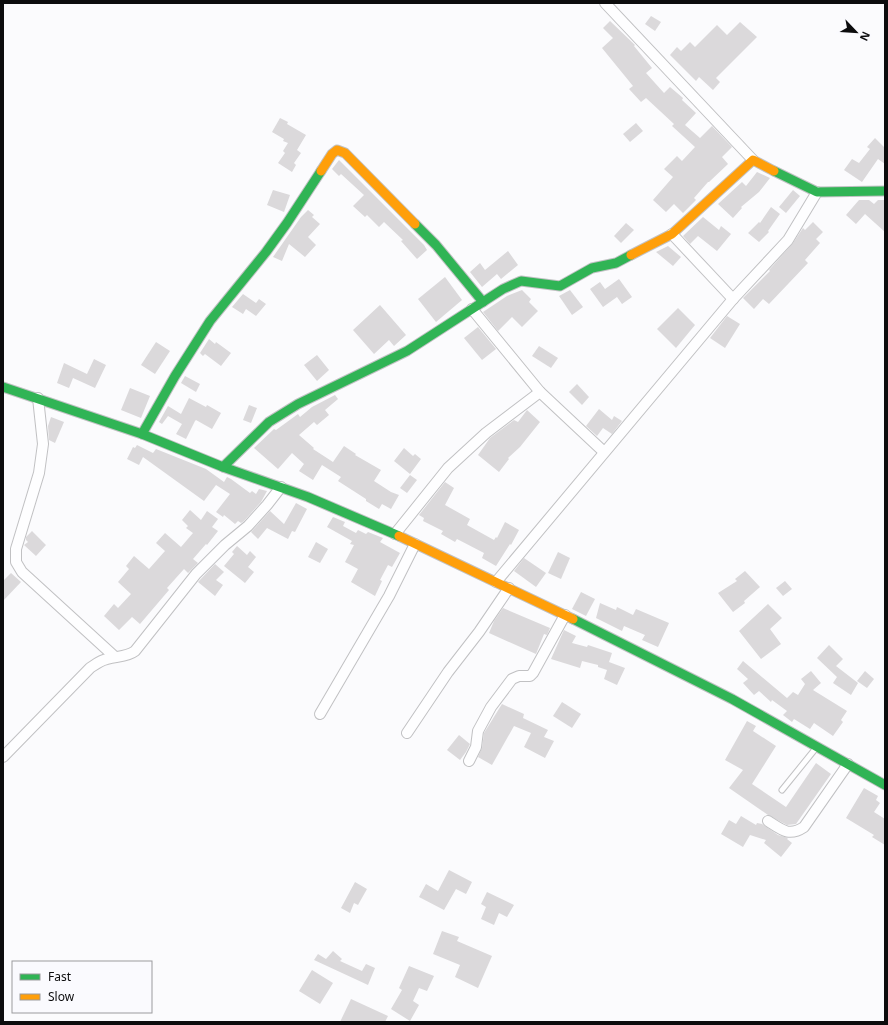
<svg xmlns="http://www.w3.org/2000/svg" width="888" height="1025" font-family="'Noto Sans',sans-serif">
<style>
.building{fill:#dbd9db}
.lines{fill:none;stroke-linecap:round;stroke-linejoin:round}
.lane-casing{stroke:#c1c1c3;stroke-width:7}
.street-casing{stroke:#c1c1c3;stroke-width:12}
.fast-casing{stroke:#c1c1c3;stroke-width:11}
.slow-casing{stroke:#c1c1c3;stroke-width:11}
.lane{stroke:#fefeff;stroke-width:5}
.street{stroke:#fefeff;stroke-width:10}
.fast{stroke:#30b455;stroke-width:9}
.slow{stroke:#ff9f0a;stroke-width:9}
</style>
<rect width="100%" height="100%" fill="#fbfbfd"/>
<!-- building -->
<g class="building">
<polygon points="651,16 661,22 655,31 645,24"/>
<polygon points="610,21 635,45 634,46 652,68 646,73 664,93 670,87 683,98 682,100 696,113 685,125 700,138 712,126 732,147 722,157 728,164 709,182 708,182 694,198 696,200 683,213 674,204 666,212 653,200 673,177 664,169 677,156 682,161 695,147 672,126 674,124 646,98 641,102 629,89 633,86 602,48 613,38 603,28"/>
<polygon points="740,22 757,37 716,78 720,82 713,90 699,77 696,81 670,55 677,47 681,51 690,42 695,47 717,25 727,35"/>
<polygon points="280,118 288,122 287,124 306,135 297,150 301,153 294,163 296,165 292,172 278,163 285,153 283,151 288,143 283,141 284,139 272,132"/>
<polygon points="636,123 643,131 630,142 623,134"/>
<polygon points="875,138 885,148 885,164 878,159 862,182 844,170 852,159 859,163 870,149 867,147"/>
<polygon points="339,160 424,245 427,250 417,259 401,241 403,240 384,222 379,227 367,215 365,217 353,206 364,195 341,174 339,176 332,169"/>
<polygon points="757,172 770,178 759,192 741,207 742,208 733,218 718,204 742,182 746,186"/>
<polygon points="273,190 290,195 284,212 267,205"/>
<polygon points="793,190 800,196 786,213 779,207"/>
<polygon points="859,200 869,200 874,204 878,200 885,200 885,232 865,214 856,224 846,215"/>
<polygon points="771,207 780,214 768,231 769,232 759,242 748,233 759,222 760,223"/>
<polygon points="308,210 314,215 312,217 320,224 308,237 316,245 305,257 289,244 282,261 273,257 301,217"/>
<polygon points="703,217 719,230 721,226 731,234 717,251 698,236 690,244 683,236"/>
<polygon points="813,222 823,232 816,239 820,243 805,260 808,263 769,304 763,299 754,309 743,298 770,271 769,270 793,243 803,228 805,230"/>
<polygon points="626,223 634,230 621,243 614,236"/>
<polygon points="668,246 681,257 673,266 656,252"/>
<polygon points="508,251 518,265 501,279 497,274 482,287 470,272 480,263 485,270"/>
<polygon points="445,277 462,300 436,322 418,299"/>
<polygon points="619,279 632,297 622,304 617,297 603,307 590,289 600,282 605,289"/>
<polygon points="522,290 531,299 529,302 538,311 522,327 512,317 498,331 483,312 507,296"/>
<polygon points="570,290 583,307 572,315 559,296"/>
<polygon points="243,294 256,303 259,299 266,304 256,316 246,309 243,314 232,307"/>
<polygon points="380,305 406,335 394,346 389,340 374,354 353,330"/>
<polygon points="678,308 695,325 676,348 657,329"/>
<polygon points="727,316 740,324 725,348 710,338"/>
<polygon points="478,327 496,349 482,360 464,338"/>
<polygon points="209,339 215,344 216,342 231,353 221,366 205,354 203,356 200,353"/>
<polygon points="156,342 170,351 155,374 141,365"/>
<polygon points="539,346 558,358 551,368 532,356"/>
<polygon points="317,355 329,370 317,381 304,365"/>
<polygon points="94,359 106,365 95,388 73,378 69,388 57,383 64,363 87,374"/>
<polygon points="185,376 200,384 196,392 181,383"/>
<polygon points="577,384 589,397 582,405 569,392"/>
<polygon points="130,388 150,396 141,418 121,410"/>
<polygon points="335,395 338,399 325,410 329,415 317,425 314,422 299,435 314,448 313,449 333,462 344,446 356,454 355,455 381,470 374,481 391,492 399,495 391,509 382,504 379,509 366,501 366,499 338,481 341,477 322,465 313,480 299,471 304,464 292,453 278,469 254,448 274,429 276,430 298,414 300,417 312,407"/>
<polygon points="189,398 206,407 207,405 221,413 212,429 196,420 195,421 186,439 176,434 182,424 168,416 162,424 159,422 168,406 181,414"/>
<polygon points="249,405 257,408 251,423 243,420"/>
<polygon points="599,409 612,420 614,416 622,421 612,434 603,428 597,436 586,426"/>
<polygon points="527,410 540,422 520,447 508,458 509,459 499,472 478,455 490,438 514,420 518,422"/>
<polygon points="51,417 64,422 55,443 49,440 48,426"/>
<polygon points="137,445 153,453 156,449 206,469 224,482 227,477 231,479 250,493 252,491 256,494 259,489 267,491 261,502 244,521 241,523 238,521 235,524 224,515 223,517 216,512 230,494 216,485 204,501 143,457 139,465 127,459 133,447 135,448"/>
<polygon points="404,448 413,456 415,454 421,459 410,474 394,461"/>
<polygon points="410,475 417,480 407,493 400,488"/>
<polygon points="445,482 454,488 445,505 470,519 467,525 494,540 496,537 497,538 505,522 519,530 511,545 510,544 496,566 482,558 484,553 457,539 455,542 441,534 443,531 423,521 424,518 419,515"/>
<polygon points="296,503 307,509 295,532 292,531 288,539 267,528 258,539 251,532 270,511 284,524"/>
<polygon points="190,510 201,520 207,511 218,519 212,527 218,531 207,545 206,544 193,559 198,563 188,573 184,569 167,588 169,590 140,624 132,617 119,630 104,616 114,604 118,608 131,594 118,582 129,569 126,566 134,556 149,569 165,551 156,543 165,533 181,547 193,533 186,528 188,526 182,520"/>
<polygon points="333,517 345,522 343,526 356,533 358,530 366,534 368,532 383,538 380,542 400,553 392,567 388,565 380,580 382,581 375,596 351,582 358,569 345,562 354,545 350,544 352,541 327,527"/>
<polygon points="32,531 46,545 36,556 24,545 28,542 26,540 26,537"/>
<polygon points="316,542 328,549 320,563 308,557"/>
<polygon points="237,546 247,555 250,551 256,557 248,567 254,572 245,583 224,566 234,554 232,552"/>
<polygon points="558,552 570,558 561,579 548,573"/>
<polygon points="524,558 546,573 536,587 514,571"/>
<polygon points="215,564 224,572 216,580 223,585 215,596 198,582"/>
<polygon points="745,571 760,587 744,601 745,603 733,612 718,593 737,581 735,579"/>
<polygon points="11,573 21,582 3,601 3,581"/>
<polygon points="785,581 792,589 783,596 776,588"/>
<polygon points="581,592 595,599 586,616 572,609"/>
<polygon points="600,603 616,610 617,607 633,615 636,609 669,623 658,647 642,640 645,635 624,626 622,631 596,618"/>
<polygon points="768,604 782,618 770,629 781,644 761,659 739,631"/>
<polygon points="503,608 550,628 547,635 544,634 536,654 489,633 494,621"/>
<polygon points="564,630 576,636 572,643 587,647 588,645 612,653 609,662 625,668 617,685 604,679 607,670 598,667 598,665 582,661 580,668 551,659"/>
<polygon points="829,645 843,659 836,666 858,683 851,695 833,683 837,677 817,658"/>
<polygon points="743,661 787,698 793,692 798,695 805,684 801,679 811,671 821,683 813,690 847,711 841,720 843,722 833,736 814,723 810,729 794,719 792,722 783,715 787,711 772,700 771,702 759,691 754,695 743,683 748,679 737,669"/>
<polygon points="865,671 874,679 867,688 857,681"/>
<polygon points="562,702 581,714 572,728 553,716"/>
<polygon points="502,704 524,714 523,718 548,730 544,737 554,741 545,758 524,747 531,733 514,726 492,765 478,757 482,748 484,733"/>
<polygon points="747,721 756,726 753,731 776,746 752,784 786,807 816,763 831,774 796,824 787,825 768,815 729,788 743,770 725,760"/>
<polygon points="459,735 470,744 466,752 460,760 447,750"/>
<polygon points="864,788 878,796 876,800 880,803 874,812 885,819 885,845 872,837 874,835 846,818"/>
<polygon points="741,816 756,825 757,823 762,824 778,835 788,838 787,839 792,843 781,857 764,843 766,840 750,835 743,847 721,834 729,820 736,824"/>
<polygon points="449,870 472,882 466,894 456,889 444,910 419,897 426,884 438,891"/>
<polygon points="355,882 367,889 358,905 354,903 350,913 341,908"/>
<polygon points="487,892 514,905 507,917 499,913 494,925 481,919 486,907 481,904"/>
<polygon points="442,931 459,937 457,941 492,956 478,988 455,977 460,965 433,954"/>
<polygon points="333,951 342,959 340,961 362,971 366,964 375,968 368,985 314,960 318,954 326,959"/>
<polygon points="409,966 434,976 427,991 419,988 413,1001 419,1005 410,1021 391,1009 402,990 399,988"/>
<polygon points="312,970 333,983 320,1004 299,991"/>
<polygon points="351,999 388,1016 385,1022 340,1022"/>
</g>
<g class="lines">
<defs>
<polyline id="lane" points="782,790 816,748"/>
<g id="street">
<polyline points="605,3 753,160"/>
<polyline points="672,234 733,299"/>
<polyline points="472,309 540,392 604,452"/>
<polyline points="38,398 43,444 39,473 16,549 16,562 22,572 115,657"/>
<polyline points="395,534 448,468 486,433 540,392"/>
<polyline points="496,582 733,299 788,240 817,192"/>
<polyline points="320,714 389,596 415,544"/>
<polyline points="407,733 448,672 479,632 509,588"/>
<path d="M 3,757 L 90,668 C 96,664 101,660 107,659 C 118,656 127,657 135,651 L 196,574 L 225,545 L 248,526 L 267,505 L 281,487"/>
<polyline points="469,761 476,747 478,731 491,707 512,679 519,676 530,676 533,673 565,615"/>
<path d="M 768,821 C 782,830 789,837 804,827 L 848,764"/>
</g>
<g id="fast">
<polyline points="774,171 817,192 885,191"/>
<polyline points="415,224 436,245 483,302"/>
<polyline points="3,387 142,434 223,467 308,497 399,536"/>
<polyline points="142,434 175,376 210,321 266,252 287,223 321,171"/>
<polyline points="223,467 269,422 298,404 407,351 503,289 521,281 560,286 592,268 616,263 631,255"/>
<polyline points="573,619 732,699 885,785"/>
</g>
<g id="slow">
<polyline points="321,171 332,154 337,150 345,153 415,224"/>
<polyline points="631,255 672,234 753,160 774,171"/>
<polyline points="399,536 573,619"/>
</g>
</defs>
<!-- lane casing -->
<use href="#lane" class="lane-casing"/>
<!-- street casing -->
<use href="#street" class="street-casing"/>
<!-- fast casing -->
<use href="#fast" class="fast-casing"/>
<!-- slow casing -->
<use href="#slow" class="slow-casing"/>
<!-- lane -->
<use href="#lane" class="lane"/>
<!-- street -->
<use href="#street" class="street"/>
<!-- fast -->
<use href="#fast" class="fast"/>
<!-- slow -->
<use href="#slow" class="slow"/>
</g>
<!-- border -->
<rect width="888" height="1025" fill="none" stroke="#0c0c0d" stroke-width="8"/>
<!-- legend -->
<rect x="12" y="961" width="140" height="52" fill="#fafafe" stroke="#9b9b9e"/>
<rect x="20" y="974" width="20" height="6" fill="#30b455" stroke="#9b9b9e"/>
<text x="48" y="981" font-size="12" fill="#0c0c0d">Fast</text>
<rect x="20" y="994" width="20" height="6" fill="#ff9f0a" stroke="#9b9b9e"/>
<text x="48" y="1001" font-size="12" fill="#0c0c0d">Slow</text>
<!-- north arrow -->
<g transform="translate(856 32) rotate(115)" stroke="#fafafe" stroke-width="3" paint-order="stroke">
<path d="M0-3L7 15L0 10L-7 15Z" fill="#0c0c0d"/>
<text y="-6" font-size="11" font-weight="bold" text-anchor="middle" fill="#0c0c0d">N</text>
</g>
</svg>
